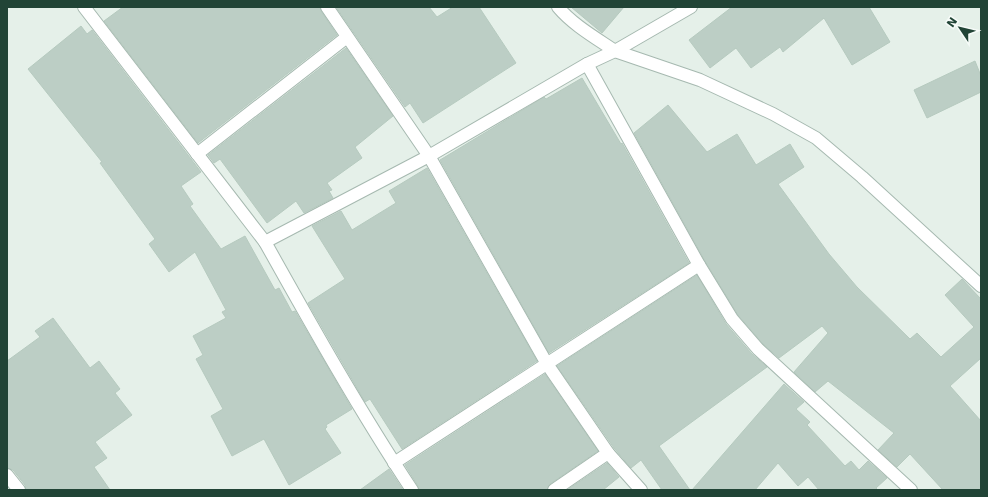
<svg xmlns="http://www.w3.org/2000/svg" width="988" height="497" font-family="'DejaVu Sans',sans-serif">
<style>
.building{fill:#bccec5;stroke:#b6cabf}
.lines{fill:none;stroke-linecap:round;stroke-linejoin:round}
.minor-casing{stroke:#a6b9b0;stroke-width:14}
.tertiary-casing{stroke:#a6b9b0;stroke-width:14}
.minor{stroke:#fff;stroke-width:12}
.tertiary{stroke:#fff;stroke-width:12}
</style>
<rect width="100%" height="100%" fill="#e5f0e9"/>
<!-- building -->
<g class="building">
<polygon points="123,7 320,7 321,11 337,35 198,143 104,21"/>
<polygon points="336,7 429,7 437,17 453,7 479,7 516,63 423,123 410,103 405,107"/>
<polygon points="571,7 624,7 602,33"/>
<polygon points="732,7 869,7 890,42 852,65 824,18 783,52 780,47 751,68 736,48 710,68 689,40"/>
<polygon points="81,26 87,34 92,30 201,172 181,186 193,204 190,206 221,249 245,236 275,290 279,288 292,312 295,311 352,409 326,425 327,427 325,429 341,453 289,485 264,439 232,456 211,416 223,409 196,359 203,355 193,336 226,318 222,312 226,310 195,252 169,272 149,244 155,239 100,163 102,162 28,69"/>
<polygon points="346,48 393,116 355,147 362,158 327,183 332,190 329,191 333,198 304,213 296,201 267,223 220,159 214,163 208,155"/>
<polygon points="975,61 981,76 981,92 927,118 914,90"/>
<polygon points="582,78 621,144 622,143 689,263 549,353 440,160 544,97 546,99"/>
<polygon points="668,105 707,152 737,134 756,165 790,144 804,167 778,184 829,254 857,287 910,339 917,333 941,357 974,327 945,295 962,279 981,299 981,358 950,386 981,421 981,490 943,490 910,454 897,467 878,450 894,433 828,381 815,392 794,372 828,333 822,326 779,358 763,344 738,315 705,261 634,133"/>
<polygon points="427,168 537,361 402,449 370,399 365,402 308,303 345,279 312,226 341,211 352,230 396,203 389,191"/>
<polygon points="697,275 726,324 752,354 767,367 659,446 690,490 662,490 641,460 631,468 614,448 557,366"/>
<polygon points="53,318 90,368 99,361 120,389 115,393 132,415 95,442 107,458 94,467 110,490 26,490 25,485 13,470 7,468 7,361 40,337 35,331"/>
<polygon points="545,374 598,451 550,484 547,490 419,490 418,486 405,465"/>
<polygon points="784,384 804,402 796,409 810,422 807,425 845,466 851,461 859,470 868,461 887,478 876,488 878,490 819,490 808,477 798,486 778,463 755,490 692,490"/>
<polygon points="607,463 619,477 603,490 567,490"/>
<polygon points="389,469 403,490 360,490"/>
</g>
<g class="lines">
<defs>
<g id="minor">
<polyline points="327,7 429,156 547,364 608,453 641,490"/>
<path d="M 558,7 C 573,25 596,38 615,51 L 691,7"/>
<polyline points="587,64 699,265 732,319 758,349 911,490"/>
<polyline points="197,154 347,37"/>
<path d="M 265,242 C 312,326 359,410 412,490"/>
<polyline points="394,463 699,265"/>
<polyline points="7,475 19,490"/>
<polyline points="554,490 608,453"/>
</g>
<polyline id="tertiary" points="84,7 265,242 429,156 587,64 615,51 700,80 773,114 816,138 862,177 981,286"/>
</defs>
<!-- minor casing -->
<use href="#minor" class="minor-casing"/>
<!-- tertiary casing -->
<use href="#tertiary" class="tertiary-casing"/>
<!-- minor -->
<use href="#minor" class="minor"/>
<!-- tertiary -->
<use href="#tertiary" class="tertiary"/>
</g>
<!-- border -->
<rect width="988" height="497" fill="none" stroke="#214436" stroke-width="16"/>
<!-- north arrow -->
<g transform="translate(960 28) rotate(305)" stroke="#f6fbf8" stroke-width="3" paint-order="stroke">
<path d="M0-3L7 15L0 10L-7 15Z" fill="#214436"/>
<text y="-6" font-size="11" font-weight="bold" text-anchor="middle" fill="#214436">N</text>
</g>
</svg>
